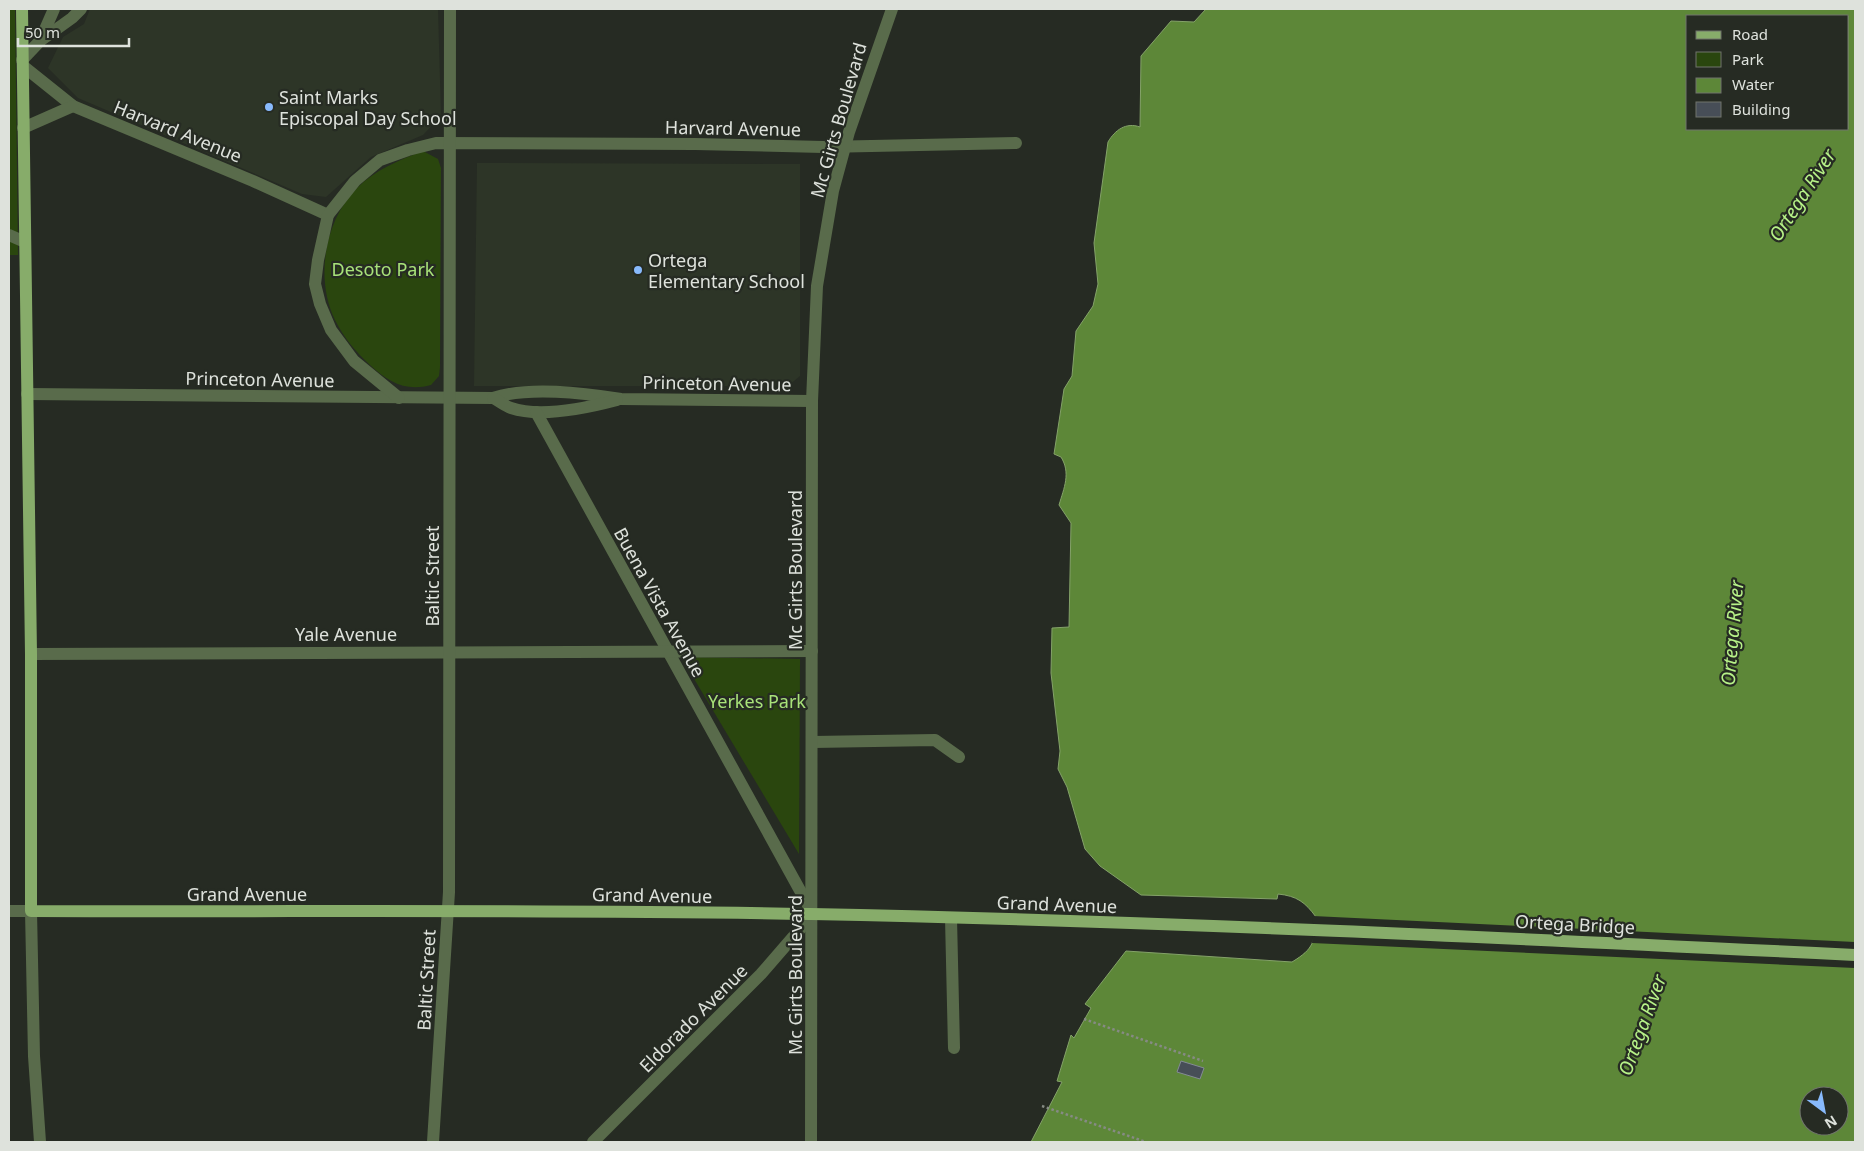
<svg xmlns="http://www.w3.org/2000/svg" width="1864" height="1151" font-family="'Noto Sans',sans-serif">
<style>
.built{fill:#2d3527}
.green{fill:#2a460e}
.water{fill:#5d8738;stroke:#84a269;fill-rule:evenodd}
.pier{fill:#262b23}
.building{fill:#474e57;stroke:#848b95}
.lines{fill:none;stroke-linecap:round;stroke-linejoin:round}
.path{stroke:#868b84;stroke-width:2.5;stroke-dasharray:2.5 2.5;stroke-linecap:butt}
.minor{stroke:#596b4b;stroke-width:12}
.major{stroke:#87ac6a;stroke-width:12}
.poi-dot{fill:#88bafc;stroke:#262b23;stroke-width:2}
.labels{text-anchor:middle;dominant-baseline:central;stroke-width:4.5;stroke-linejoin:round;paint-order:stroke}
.poi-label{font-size:18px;fill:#dee2dc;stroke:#262b23;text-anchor:start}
.street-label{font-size:18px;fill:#dee2dc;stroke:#262b23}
.park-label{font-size:18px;fill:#a8e279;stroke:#262b23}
.water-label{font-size:19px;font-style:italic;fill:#b7f288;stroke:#262b23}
</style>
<rect width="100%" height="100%" fill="#262b23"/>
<!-- built -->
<g class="built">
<polygon points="90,9 438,9 441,116 423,135 371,157 326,197 302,194 78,98 48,68 63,37 84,24"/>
<polygon points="477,163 800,164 800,376 788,386 474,386"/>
</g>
<!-- green -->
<g class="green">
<polygon points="9,9 15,9 18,255 9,255"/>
<path d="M 423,151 L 438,159 L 441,168 L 440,367 L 439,376 L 431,385 C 406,392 388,382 370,365 C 356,352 344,338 335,320 C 315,279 324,221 357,188 C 375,170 399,160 423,151 Z"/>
<polygon points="681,657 800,659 799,854"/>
</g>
<!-- water -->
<path class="water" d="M 1206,9 L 1855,9 L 1855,1142 L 1031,1142 L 1062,1082 L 1057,1081 L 1071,1035 L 1074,1038 L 1091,1008 L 1085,1004 L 1126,951 L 1292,962 C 1315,948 1314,942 1316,917 C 1305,902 1297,896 1278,894 L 1277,899 L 1141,895 L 1100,866 L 1085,849 L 1067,787 L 1058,769 L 1060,751 L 1051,673 L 1052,628 L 1069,627 L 1071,523 L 1059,505 C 1064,488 1071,473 1061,457 L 1054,454 L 1064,389 L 1072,376 L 1076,331 L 1093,306 L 1098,284 L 1094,243 L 1108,142 C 1115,130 1126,122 1140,127 L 1141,56 L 1171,21 L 1194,22 ZM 1688,16 L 1848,16 L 1848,129 L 1688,129 ZM 1809,1096 L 1839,1096 L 1839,1126 L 1809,1126 Z"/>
<!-- pier -->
<polygon class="pier" points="1313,916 1855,942 1855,968 1312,943"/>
<!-- building -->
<polygon class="building" points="1181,1061 1204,1068 1200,1079 1177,1072"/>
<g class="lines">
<!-- path -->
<g class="path">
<polyline points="1084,1019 1203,1061"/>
<polyline points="1042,1106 1146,1142"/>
</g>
<!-- minor -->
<g class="minor">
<polyline points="40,41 54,9"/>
<polyline points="22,60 40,41 72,18 81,9"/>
<polyline points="23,66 73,106 253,181 328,215"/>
<polyline points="23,128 73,106"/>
<polyline points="9,235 25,242"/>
<path d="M 27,394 L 493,398 C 529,386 583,393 621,399 L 812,401"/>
<polyline points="399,398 354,361 331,330 320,304 315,284 318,260 328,215 355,181 380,160 408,150 436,143 695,144 823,147 1016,143"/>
<path d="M 493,398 C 499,401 505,406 511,408 C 541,418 587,408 617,400"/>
<polyline points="536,412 813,914 761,974 593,1142"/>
<polyline points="31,654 812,651"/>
<polyline points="813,742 935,740 959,757"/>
<polyline points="9,911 31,911 34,1056 40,1142"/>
<polyline points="951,918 954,1048"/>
<polyline points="433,1142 449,892 450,9"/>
<polyline points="811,1142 812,401 817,286 833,191 849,132 892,9"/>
</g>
<!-- major -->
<path class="major" d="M 22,9 L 31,654 L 31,911 C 291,912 551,909 811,914 C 1159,921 1507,938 1855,955"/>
</g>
<!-- markers -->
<g class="poi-dot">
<circle cx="269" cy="107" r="5"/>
<circle cx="638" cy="270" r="5"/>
</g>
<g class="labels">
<!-- poi labels -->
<g class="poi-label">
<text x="279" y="97">Saint Marks<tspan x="279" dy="21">Episcopal Day School</tspan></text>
<text x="648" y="260">Ortega<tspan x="648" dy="21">Elementary School</tspan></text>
</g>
<!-- street labels -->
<g class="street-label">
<text transform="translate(838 120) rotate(-74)">Mc Girts Boulevard</text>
<text transform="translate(733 128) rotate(1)">Harvard Avenue</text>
<text transform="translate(178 131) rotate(22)">Harvard Avenue</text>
<text transform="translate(260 379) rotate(1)">Princeton Avenue</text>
<text transform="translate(717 383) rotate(1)">Princeton Avenue</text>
<text transform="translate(795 570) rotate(-90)">Mc Girts Boulevard</text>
<text transform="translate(432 576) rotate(-90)">Baltic Street</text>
<text transform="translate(660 602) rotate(61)">Buena Vista Avenue</text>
<text x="346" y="634">Yale Avenue</text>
<text x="247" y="894">Grand Avenue</text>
<text transform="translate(652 895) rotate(1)">Grand Avenue</text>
<text transform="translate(1057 904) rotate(2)">Grand Avenue</text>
<text transform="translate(1575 924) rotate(3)">Ortega Bridge</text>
<text transform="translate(795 975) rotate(-90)">Mc Girts Boulevard</text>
<text transform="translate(426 980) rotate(-87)">Baltic Street</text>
<text transform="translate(693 1018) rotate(-45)">Eldorado Avenue</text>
</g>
<!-- park labels -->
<g class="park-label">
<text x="383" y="269">Desoto Park</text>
<text x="757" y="701">Yerkes Park</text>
</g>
<!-- water labels -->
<g class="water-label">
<text transform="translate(1802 195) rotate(-57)">Ortega River</text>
<text transform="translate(1732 633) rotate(-85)">Ortega River</text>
<text transform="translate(1642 1025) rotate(-70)">Ortega River</text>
</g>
</g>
<!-- border -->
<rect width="1864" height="1151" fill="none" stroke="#dee2dc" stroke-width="20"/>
<!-- legend -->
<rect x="1686" y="15" width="162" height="115" fill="#262b23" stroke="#70746d"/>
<rect x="1696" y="31" width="25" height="8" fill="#87ac6a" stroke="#70746d"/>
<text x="1732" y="40" font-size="15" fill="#dee2dc">Road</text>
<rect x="1696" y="52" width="25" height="15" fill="#2a460e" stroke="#70746d"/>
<text x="1732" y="65" font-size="15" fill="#dee2dc">Park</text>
<rect x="1696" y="78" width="25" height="15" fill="#5d8738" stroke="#70746d"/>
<text x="1732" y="90" font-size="15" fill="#dee2dc">Water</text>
<rect x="1696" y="102" width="25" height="15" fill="#474e57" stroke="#70746d"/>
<text x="1732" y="115" font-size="15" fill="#dee2dc">Building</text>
<!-- north arrow -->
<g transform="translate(1824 1111) rotate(148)"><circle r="24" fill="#262b23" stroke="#70746d"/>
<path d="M0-4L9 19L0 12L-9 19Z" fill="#88bafc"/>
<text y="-8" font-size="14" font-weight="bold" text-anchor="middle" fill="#dee2dc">N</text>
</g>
<!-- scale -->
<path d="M18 38v8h111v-8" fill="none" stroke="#dee2dc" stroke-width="2.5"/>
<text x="25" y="38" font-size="15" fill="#dee2dc" stroke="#262b23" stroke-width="4" paint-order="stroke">50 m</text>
</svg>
